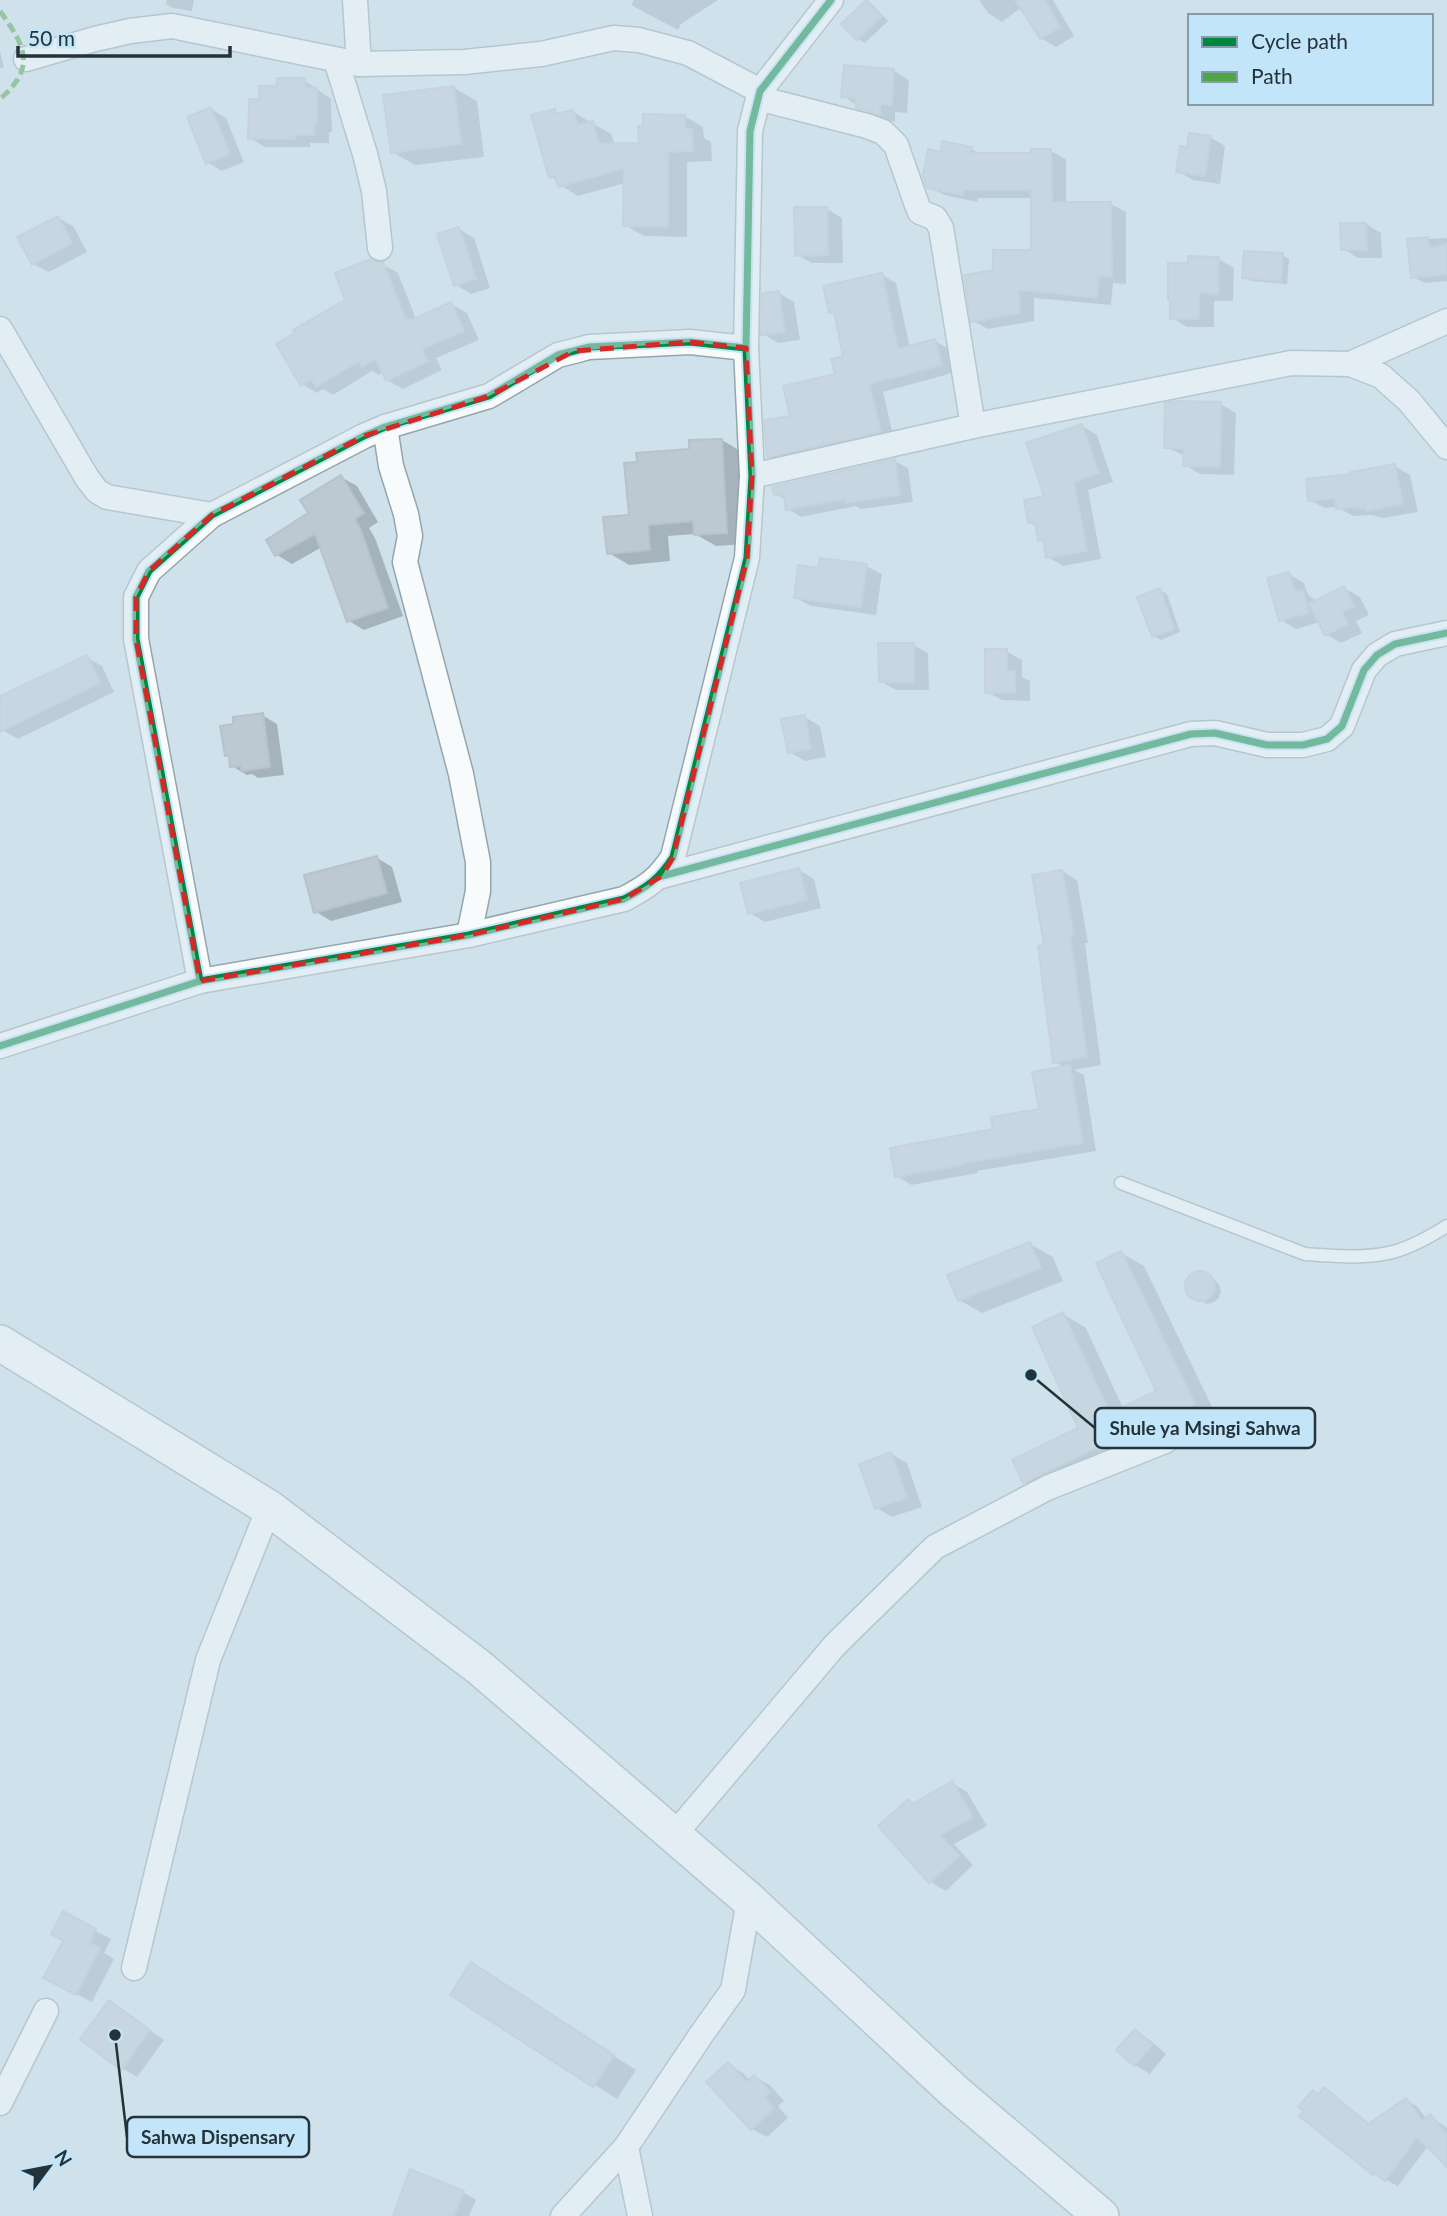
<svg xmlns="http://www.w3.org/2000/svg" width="1447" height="2216" font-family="Lato,sans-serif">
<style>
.shadow{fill:#0003}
.building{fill:#bcc8d2;stroke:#b7c2cc;stroke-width:2}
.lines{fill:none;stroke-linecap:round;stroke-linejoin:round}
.lane-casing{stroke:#96a5ad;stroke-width:15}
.street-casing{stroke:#96a5ad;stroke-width:27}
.secondary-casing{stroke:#96a5ad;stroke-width:38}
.lane{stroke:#f8fbfc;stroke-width:12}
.street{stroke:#f8fbfc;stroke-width:24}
.secondary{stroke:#f8fbfc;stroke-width:35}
.quiet{stroke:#50a545;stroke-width:5;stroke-dasharray:10 5;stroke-linecap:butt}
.cycleway-casing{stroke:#c2e5f9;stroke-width:11}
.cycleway{stroke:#00873e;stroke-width:7}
.marked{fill:none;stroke:#d62828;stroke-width:5;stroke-dasharray:14 9;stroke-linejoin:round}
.leader{fill:none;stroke:#24323a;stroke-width:2.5}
.callout-dot{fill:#24323a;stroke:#c2e5f9;stroke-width:2.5}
.callout{fill:#c2e5f9;stroke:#24323a;stroke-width:2.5}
.callout-label{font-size:19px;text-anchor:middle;font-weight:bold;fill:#24323a}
</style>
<rect width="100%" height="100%" fill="#cfe2ec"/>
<!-- shadow -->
<g class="shadow">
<polygon points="167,0 194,0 192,11 173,8 166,4"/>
<polygon points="634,0 718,0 681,24 678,30 631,5"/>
<polygon points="979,0 1053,0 1074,36 1056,47 1041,38 1022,7 1002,22 988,13"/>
<polygon points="867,2 874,6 888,21 865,43 858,39"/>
<polygon points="0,51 4,67 0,68"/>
<polygon points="894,71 909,80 907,113 895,112 895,122 873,116 843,96"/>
<polygon points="304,80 331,99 332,132 329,132 329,143 310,143 310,147 265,147 250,138 261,100 278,88"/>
<polygon points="454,88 477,101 484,157 415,165 392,152"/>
<polygon points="211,109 226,118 244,162 222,171 207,162"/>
<polygon points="555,111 562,115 573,112 611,134 615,145 641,144 684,116 703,127 704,138 711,142 712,161 687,162 687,237 644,236 625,225 625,183 578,196 560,185 558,181 550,176"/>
<polygon points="1210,137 1225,146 1220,184 1193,180 1178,171 1189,149"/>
<polygon points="971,149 982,155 1033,155 1051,151 1066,159 1066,204 1111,204 1126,212 1126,284 1113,283 1111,305 1034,298 1034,321 988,329 973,321 995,272 1033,252 1033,198 978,198 977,202 944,195 928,186 942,154"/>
<polygon points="827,209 842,218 843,263 812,263 797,255"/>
<polygon points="58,218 73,226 87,252 49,272 33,264"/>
<polygon points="1366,224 1381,233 1382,258 1358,258 1343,249"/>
<polygon points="459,229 474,238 490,288 471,294 456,285"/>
<polygon points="1447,238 1447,281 1425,283 1413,277 1409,240"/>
<polygon points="1282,255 1289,259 1287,284 1251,281 1244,277"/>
<polygon points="1218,259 1234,268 1233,301 1214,301 1214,327 1187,327 1172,318 1189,265"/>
<polygon points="382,264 398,273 416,319 451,304 467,313 479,340 436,358 442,370 403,389 387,380 384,372 379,375 372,371 333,395 323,389 317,393 302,384 347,301"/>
<polygon points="882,275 896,283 910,348 935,341 949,349 956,372 883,392 894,439 783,465 768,456 792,418 837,375 845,357 836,315 830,312"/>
<polygon points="779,293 794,302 800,340 778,343 763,334"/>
<polygon points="1220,404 1236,413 1234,475 1200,474 1185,465 1185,456 1166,447"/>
<polygon points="1082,426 1097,435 1113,482 1088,490 1101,559 1063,566 1048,557 1045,543 1040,540 1037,527 1029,522 1046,498"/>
<polygon points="722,440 742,452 747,544 716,546 695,534 668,536 670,561 629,565 609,553 631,516 691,450"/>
<polygon points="895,461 908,468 913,502 861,509 856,506 801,517 788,509 786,500 776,494"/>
<polygon points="1395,466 1410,475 1418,512 1383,518 1372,515 1353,516 1337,507 1325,508 1309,500 1354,476"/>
<polygon points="341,477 357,486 378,522 369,528 375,538 403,616 364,630 349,621 322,547 292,564 277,555"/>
<polygon points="866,566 882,574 876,615 811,606 796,598 819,570"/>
<polygon points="1289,574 1304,583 1308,595 1317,601 1344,588 1360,597 1369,615 1356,621 1362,633 1341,643 1326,634 1320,622 1296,629 1281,620"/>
<polygon points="1160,590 1167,594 1180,632 1161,640 1154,636"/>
<polygon points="913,645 928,653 929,690 896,690 880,681"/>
<polygon points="1006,651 1022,660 1022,677 1030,681 1030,701 1002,700 987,692"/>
<polygon points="86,657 102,666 114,692 18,739 2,730 0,725 0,698"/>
<polygon points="262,715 277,724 284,775 258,778 252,774 247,775 232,766 231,758 226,755"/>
<polygon points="805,717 820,726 826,757 805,761 789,752"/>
<polygon points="377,858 392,867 402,902 331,921 316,912"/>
<polygon points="799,870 814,879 821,908 765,922 750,913"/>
<polygon points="1062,871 1077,880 1088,943 1085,943 1101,1065 1074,1070 1084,1075 1096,1151 977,1171 978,1173 911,1185 897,1176 1041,1110 1065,1068 1055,1062 1046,947"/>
<polygon points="1030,1244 1053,1257 1063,1281 982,1313 959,1300"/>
<polygon points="1121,1253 1144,1266 1217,1417 1159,1446 1048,1495 1025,1482 1081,1429 1063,1314 1086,1328 1123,1408 1158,1392"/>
<polygon points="1200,1273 1215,1280 1219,1285 1221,1291 1219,1298 1214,1302 1207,1304 1201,1301 1188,1292 1189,1279 1193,1274"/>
<polygon points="891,1454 907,1463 922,1507 892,1517 877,1508"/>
<polygon points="952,1783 967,1792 987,1826 954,1844 973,1865 946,1891 931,1882 880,1826 908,1801 914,1805"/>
<polygon points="64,1914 111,1939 104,1953 114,1959 92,2002 61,1986 65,1941"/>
<polygon points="494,1978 636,2070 617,2099 452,1994"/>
<polygon points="109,2002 164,2040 137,2077 122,2068"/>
<polygon points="1135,2031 1150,2040 1166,2054 1150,2074 1135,2065"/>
<polygon points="728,2064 743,2073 750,2081 755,2077 770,2085 784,2101 778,2106 788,2118 767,2137 752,2129"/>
<polygon points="1324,2090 1337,2097 1370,2124 1406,2100 1418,2107 1426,2119 1430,2116 1447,2128 1447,2162 1428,2146 1398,2186 1374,2174 1302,2116"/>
<polygon points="463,2192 476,2200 469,2216 395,2216"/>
</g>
<!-- building -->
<g class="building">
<polygon points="866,0 882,16 857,40 841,24"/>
<polygon points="1015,0 1045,0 1060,27 1040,39"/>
<polygon points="844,65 894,69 892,105 880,104 880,115 856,108 856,98 841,97"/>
<polygon points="277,78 305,78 305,88 317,88 317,123 315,124 314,135 295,135 296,139 248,139 249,99 259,99 259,86 276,86"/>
<polygon points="454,86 461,144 391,153 383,95"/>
<polygon points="211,107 230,154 206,164 187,117"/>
<polygon points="555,109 556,114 573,110 578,125 593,121 599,144 639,143 638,126 643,126 643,114 685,115 685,129 692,129 693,151 668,152 668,227 623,226 624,168 558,187 555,176 549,178 531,115"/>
<polygon points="1189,133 1211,136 1205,176 1176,172 1180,146 1187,147"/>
<polygon points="942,141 972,147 971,153 1031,153 1031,149 1051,149 1052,202 1111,202 1112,277 1099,276 1097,298 1019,290 1020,313 971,322 964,275 993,270 993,250 1031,250 1031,190 964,190 963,195 927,188 923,176 928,149 941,152"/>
<polygon points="794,207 827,207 828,255 795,256"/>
<polygon points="58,216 72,243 32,265 17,237"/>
<polygon points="1340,223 1366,223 1367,250 1341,250"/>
<polygon points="459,227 476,279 454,286 437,234"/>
<polygon points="1428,237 1429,248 1447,244 1447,274 1411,278 1407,239"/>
<polygon points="1244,251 1283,253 1281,281 1242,278"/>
<polygon points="1188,256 1219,257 1218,294 1199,293 1199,319 1170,319 1170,300 1168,299 1168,263 1188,263"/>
<polygon points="371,259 375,262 383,262 406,320 408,319 409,321 451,302 464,331 422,349 428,361 386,381 376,359 362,367 359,361 316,387 311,379 301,386 276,344 295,333 293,330 345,300 335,273"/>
<polygon points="882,273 898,349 935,339 942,365 869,384 881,432 767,457 764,420 790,416 783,386 835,374 831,359 843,356 834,312 829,313 823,286"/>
<polygon points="779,291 785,332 761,335 762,294"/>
<polygon points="1177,401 1221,402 1220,467 1183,466 1184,449 1164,448 1165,403"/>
<polygon points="1082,424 1099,473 1074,482 1087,551 1046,558 1043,540 1038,541 1035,522 1028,523 1024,500 1044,496 1026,443"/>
<polygon points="722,439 727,533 694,535 693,521 648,525 650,550 607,554 603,517 629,515 624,463 637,462 636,453 689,449 689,440"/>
<polygon points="895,459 900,495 846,503 845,499 786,510 783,494 774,495 772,487"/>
<polygon points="1395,464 1403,504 1366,511 1365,508 1359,509 1358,507 1336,509 1335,498 1308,501 1306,479 1352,474 1351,472"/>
<polygon points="341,475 364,513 355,519 360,528 388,608 347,622 315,534 275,556 266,540 308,513 300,500"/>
<polygon points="820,558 867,564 861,607 794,598 798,565 818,568"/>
<polygon points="1289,572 1295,592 1303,590 1309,613 1279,621 1267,578"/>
<polygon points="1344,586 1354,606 1342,612 1348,624 1325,636 1309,604"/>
<polygon points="1160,588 1174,629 1152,637 1137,597"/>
<polygon points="878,643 914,643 914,682 879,682"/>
<polygon points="985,649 1007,649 1007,671 1015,671 1015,693 985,693"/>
<polygon points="87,655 100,683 0,732 0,696"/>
<polygon points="263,713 270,767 241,771 241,766 230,767 229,756 225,756 220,726 233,724 233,717"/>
<polygon points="805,715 811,749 788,753 781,719"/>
<polygon points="377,856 387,893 314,913 304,875"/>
<polygon points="799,868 807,900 748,914 740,883"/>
<polygon points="1062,870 1074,935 1070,935 1087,1057 1053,1063 1038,946 1044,945 1032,875"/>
<polygon points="1070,1065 1083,1143 964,1163 964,1165 895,1177 890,1148 993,1129 991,1117 1039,1109 1032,1072"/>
<polygon points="1030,1242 1041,1268 958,1301 947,1275"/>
<polygon points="1121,1251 1195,1404 1134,1433 1133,1430 1023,1483 1012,1460 1078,1428 1032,1327 1063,1312 1110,1413 1156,1391 1096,1263"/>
<circle cx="1200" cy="1286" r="15"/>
<polygon points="891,1452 907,1498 875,1509 859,1464"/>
<polygon points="952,1781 973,1817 940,1835 959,1856 929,1883 878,1826 908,1799 912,1804"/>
<polygon points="63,1911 96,1929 90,1943 100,1948 76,1995 43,1978 63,1941 51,1934"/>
<polygon points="471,1962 614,2055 593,2087 450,1995"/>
<polygon points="109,2000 150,2030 121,2070 80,2039"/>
<polygon points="1135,2029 1152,2045 1134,2066 1116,2050"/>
<polygon points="728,2062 746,2082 754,2075 770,2091 764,2097 774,2108 751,2130 706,2082"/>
<polygon points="1324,2087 1368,2124 1406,2098 1422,2121 1430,2114 1447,2134 1447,2167 1417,2137 1385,2181 1374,2173 1373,2175 1299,2116 1304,2111 1298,2107 1313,2090 1318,2095"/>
<polygon points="410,2169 464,2191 454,2216 393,2216"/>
</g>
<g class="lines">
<defs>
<path id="lane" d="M 1121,1183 L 1305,1254 C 1333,1256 1366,1259 1393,1252 C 1411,1247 1431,1236 1447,1226"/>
<g id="street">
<polyline points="355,0 359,64"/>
<polyline points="26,59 95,39 130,31 172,26 359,64 464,62 541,54 614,38 639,40 688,53 760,91"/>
<polyline points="336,60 365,154 374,191 380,248"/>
<polyline points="758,98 867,126 883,132 896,145 917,205 920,212 935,218 941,228 973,426"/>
<polyline points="0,329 87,478 97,491 107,497 212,515"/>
<polyline points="1350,364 1447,321"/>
<polyline points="385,427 391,466 406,514 410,536 405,562 461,774 478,862 478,891 469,935"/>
<polyline points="752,476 973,426 1291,363 1350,364 1381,376 1409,401 1447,447"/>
<polyline points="662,876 1191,734 1215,733 1267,745 1303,745 1327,739 1342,726 1364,670 1377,655 1395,644 1447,633"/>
<polyline points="200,981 136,639 136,597 149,571 212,515 364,436 385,427 489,396 558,355 574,351 589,347 690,342 746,348"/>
<path d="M 0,1046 L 200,981 L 469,935 L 624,899 C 647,887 659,879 673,857 L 747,558 L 752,476 L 746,348 L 750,131 L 760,91 L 831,0"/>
<polyline points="674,1835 835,1645 935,1547 1047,1488 1165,1441"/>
<polyline points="134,1968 208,1660 269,1508"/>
<polyline points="0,2103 46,2011"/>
<polyline points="626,2147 640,2216"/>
<polyline points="563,2216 626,2147 701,2035 733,1990 749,1900"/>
</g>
<polyline id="secondary" points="0,1343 269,1508 480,1668 749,1900 955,2092 1101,2216"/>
</defs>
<!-- lane casing -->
<use href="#lane" class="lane-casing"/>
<!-- street casing -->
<use href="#street" class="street-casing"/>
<!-- secondary casing -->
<use href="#secondary" class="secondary-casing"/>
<!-- lane -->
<use href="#lane" class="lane"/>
<!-- street -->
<use href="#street" class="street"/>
<!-- secondary -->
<use href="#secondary" class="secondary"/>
<!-- quiet -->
<path class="quiet" d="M 0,11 C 25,46 37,67 0,99"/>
<defs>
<g id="cycleway">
<polyline points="662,876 1191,734 1215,733 1267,745 1303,745 1327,739 1342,726 1364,670 1377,655 1395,644 1447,633"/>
<polyline points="200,981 136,639 136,597 149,571 212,515 364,436 385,427 489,396 558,355 574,351 589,347 690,342 746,348"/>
<path d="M 0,1046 L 200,981 L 469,935 L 624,899 C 647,887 659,879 673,857 L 747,558 L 752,476 L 746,348 L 750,131 L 760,91 L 831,0"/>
</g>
</defs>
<!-- cycleway casing -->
<use href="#cycleway" class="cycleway-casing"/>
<!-- cycleway -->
<use href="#cycleway" class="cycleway"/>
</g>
<!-- marked area -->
<path d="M0 0H1447V2216H0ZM 690,342 L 746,348 L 752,476 L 747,558 L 673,857 L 662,876 L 624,899 L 469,935 L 200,981 L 136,639 L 136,597 L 149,571 L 212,515 L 364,436 L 489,396 L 574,351 Z" fill="#cfe2ec" fill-opacity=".55" fill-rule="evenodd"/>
<path class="marked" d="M 690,342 L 746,348 L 752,476 L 747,558 L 673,857 L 662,876 L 624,899 L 469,935 L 200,981 L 136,639 L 136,597 L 149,571 L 212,515 L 364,436 L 489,396 L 574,351 Z"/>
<!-- callouts -->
<path class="leader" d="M1031 1375L1095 1428M115 2035L127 2137"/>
<g class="callout-dot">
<circle cx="1031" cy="1375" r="7"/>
<circle cx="115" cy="2035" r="7"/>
</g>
<g class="callout">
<rect x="1095" y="1408" width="220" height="40" rx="7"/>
<rect x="127" y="2117" width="182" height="40" rx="7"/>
</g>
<g class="callout-label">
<text x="1205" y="1435">Shule ya Msingi Sahwa</text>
<text x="218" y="2144">Sahwa Dispensary</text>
</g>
<!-- legend -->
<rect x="1188" y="14" width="245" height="91" fill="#c2e5f9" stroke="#839dad" stroke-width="2"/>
<rect x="1202" y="37" width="35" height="10" fill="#00873e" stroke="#839dad" stroke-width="2"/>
<text x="1251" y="49" font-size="21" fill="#24323a">Cycle path</text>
<rect x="1202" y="72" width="35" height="10" fill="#50a545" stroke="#839dad" stroke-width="2"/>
<text x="1251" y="84" font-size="21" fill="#24323a">Path</text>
<!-- north arrow -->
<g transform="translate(49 2167) rotate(58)" stroke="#c2e5f9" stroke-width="5" paint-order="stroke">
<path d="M0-5L12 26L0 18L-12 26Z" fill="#24323a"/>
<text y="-10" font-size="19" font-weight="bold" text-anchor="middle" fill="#24323a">N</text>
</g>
<!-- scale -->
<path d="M18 46v10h212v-10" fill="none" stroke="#24323a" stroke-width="3.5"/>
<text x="28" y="46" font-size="21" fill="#24323a" stroke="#c2e5f9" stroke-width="5" paint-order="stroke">50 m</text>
</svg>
